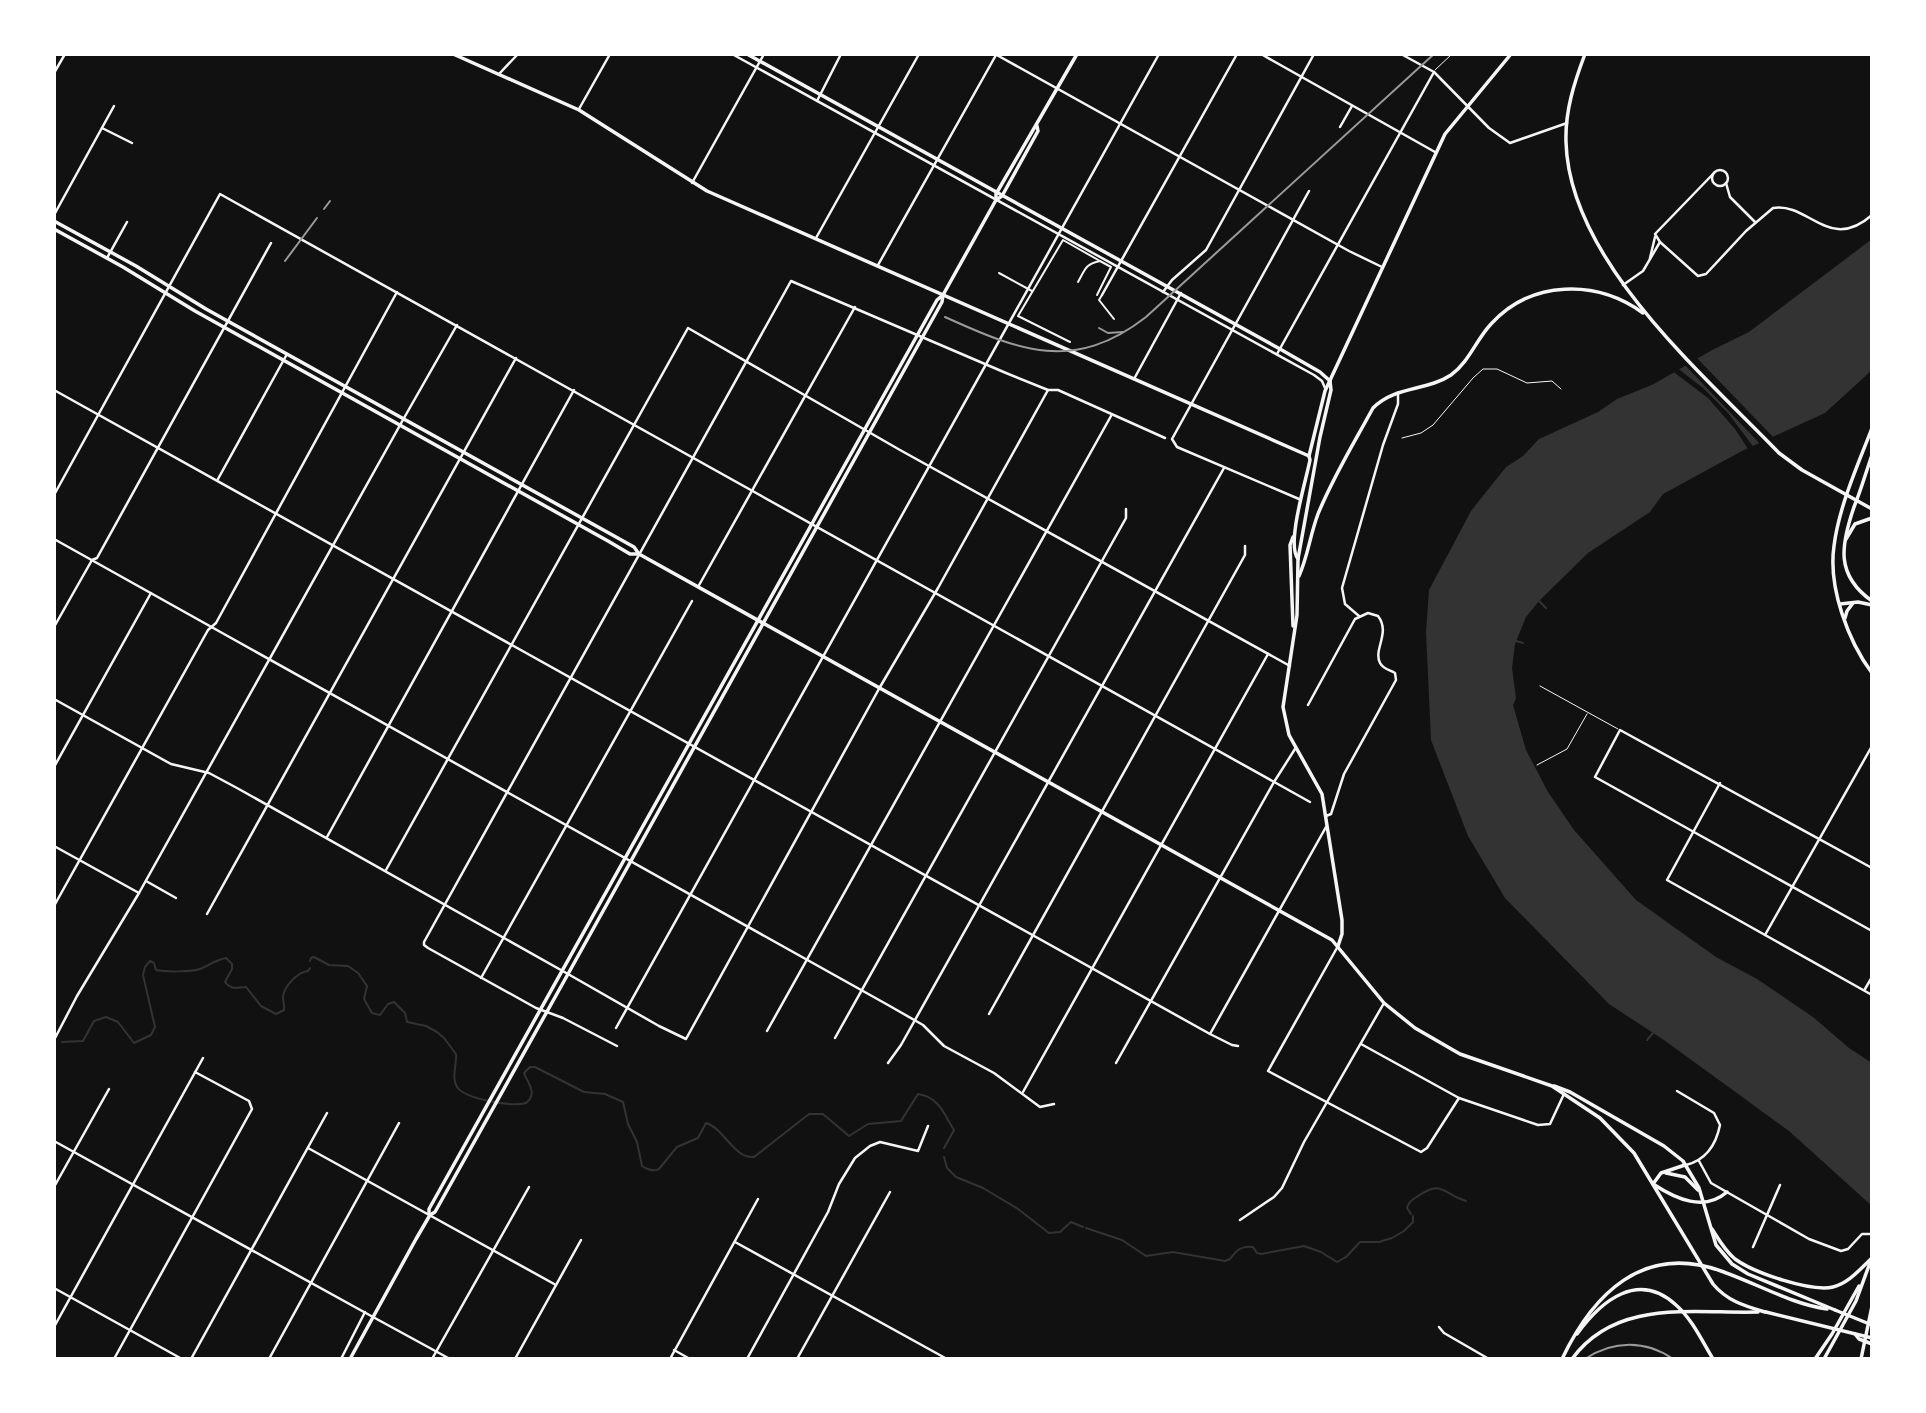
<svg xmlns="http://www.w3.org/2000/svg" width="1926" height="1413" font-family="'Asap Condensed',sans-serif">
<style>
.water{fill:#333}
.pier{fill:#111}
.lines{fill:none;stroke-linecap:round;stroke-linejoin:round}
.stream{stroke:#333;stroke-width:2}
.service{stroke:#f5f5f5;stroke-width:1}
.pedestrian{stroke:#f5f5f5;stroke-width:2}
.minor{stroke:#f5f5f5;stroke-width:2.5}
.tertiary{stroke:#f5f5f5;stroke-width:2.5}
.secondary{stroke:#f5f5f5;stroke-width:3.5}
.tram{stroke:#9a9a9a;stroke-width:2}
.rail{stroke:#9a9a9a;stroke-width:2}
</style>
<rect width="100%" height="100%" fill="#111"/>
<!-- water -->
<polygon class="water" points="1872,239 1872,370 1825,413 1742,451 1663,494 1650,512 1588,553 1539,601 1526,617 1515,644 1512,668 1516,698 1513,705 1526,750 1548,792 1574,830 1636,900 1716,957 1757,979 1813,1017 1849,1048 1872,1063 1872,1206 1789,1131 1664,1040 1609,1004 1505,898 1468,836 1431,740 1426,632 1429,590 1471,511 1506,467 1523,456 1539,439 1598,412 1617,399 1654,384 1712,350 1749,332"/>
<!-- pier -->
<g class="pier">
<polygon points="1695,356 1776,440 1762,446 1683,363"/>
<polygon points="1676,367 1703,388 1728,413 1755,449 1750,452 1735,429 1708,398 1671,370"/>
</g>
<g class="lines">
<!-- stream -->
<g class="stream">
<polyline points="1539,601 1546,608"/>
<polyline points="1516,641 1523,643"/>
<path d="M 310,961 L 311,958 L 314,957 L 329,965 L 348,966 L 358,973 L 367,986 L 364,999 L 372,1013 L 380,1015 L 388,1004 L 394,1002 L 405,1013 L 407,1022 L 426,1026 L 437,1032 L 444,1038 L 456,1054 C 457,1064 451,1078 457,1087 C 465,1099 512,1107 526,1103 C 538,1093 528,1084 524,1073 L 530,1067 L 535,1067 L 584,1092 L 605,1094 L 623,1102 L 628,1124 L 637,1142 L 642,1166 C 646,1169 654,1172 659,1169 L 677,1147 L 698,1138 L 706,1123 C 724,1128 734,1159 754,1157 L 809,1114 L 823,1114 L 849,1136 L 868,1124 L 901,1121 L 918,1094 C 939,1097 944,1114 954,1130 L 944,1148"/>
<polyline points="1647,1040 1653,1033"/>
<path d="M 62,1042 L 83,1041 L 94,1021 L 106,1017 L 118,1022 L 134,1043 L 151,1035 L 155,1027 L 143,975 L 145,967 L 150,961 L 154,963 L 156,970 C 165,972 192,972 200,969 C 210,965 215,960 226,958 L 232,964 L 232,969 L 225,982 C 232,991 237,987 246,987 L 261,1006 L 276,1014 L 284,1010 C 285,1006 283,1002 283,997 C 284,986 298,972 308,971 L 310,968"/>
<polyline points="944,1157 947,1168 956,1177 983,1188 1018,1209 1049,1233 1060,1232 1071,1222 1083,1227"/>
<path d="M 1411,1214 L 1407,1208 C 1409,1201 1412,1200 1418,1196 C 1443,1179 1442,1194 1466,1201"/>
<path d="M 1086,1228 L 1122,1240 L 1146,1256 L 1173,1252 L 1225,1261 L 1230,1259 C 1236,1251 1241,1245 1253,1247 L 1257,1253 L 1261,1254 L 1304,1246 L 1321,1252 L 1337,1262 L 1346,1257 L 1360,1242 L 1379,1242 L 1392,1238 L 1404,1231 L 1413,1222 L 1413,1216"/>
</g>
<!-- service -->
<g class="service">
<polyline points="1435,70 1452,54"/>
<polyline points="1402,438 1421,433 1433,425 1473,378 1483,369 1497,369 1527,383 1552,381 1561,389"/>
<polyline points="1540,686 1618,729"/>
<polyline points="1537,765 1567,749 1587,714"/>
</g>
<!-- pedestrian -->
<g class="pedestrian">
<polyline points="999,273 1032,291"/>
<path d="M 1078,282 C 1085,270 1085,264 1100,261 L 1111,267 L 1097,295"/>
<polyline points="1102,295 1099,300 1114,319"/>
<polyline points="1070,342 1018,316 1063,240 1100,261"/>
</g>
<!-- minor -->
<g class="minor">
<polyline points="995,54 1349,251 1382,267"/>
<polyline points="1401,54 1434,72 1489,128 1510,143 1567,123"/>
<polyline points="54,73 65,54"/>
<polyline points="817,101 841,54"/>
<polyline points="1340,127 1352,106"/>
<polyline points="102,128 132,143"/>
<circle cx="1720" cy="178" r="8"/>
<path d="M 1714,173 L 1655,234 L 1660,242 L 1698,276 L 1706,274 L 1746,231 L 1773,208 C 1809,202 1829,253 1872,215"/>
<polyline points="692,183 764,54"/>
<polyline points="1726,183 1730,197 1755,222"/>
<polyline points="54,215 114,106"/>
<polyline points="816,238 919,54"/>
<polyline points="107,258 127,222"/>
<polyline points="1650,258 1655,237"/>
<polyline points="878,265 996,55"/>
<polyline points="1623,285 1643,271 1660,242"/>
<polyline points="1163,292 1172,280 1206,250 1314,54"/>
<polyline points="1102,295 1237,54"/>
<polyline points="1277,354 1434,72"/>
<polyline points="1134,379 1181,293"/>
<polyline points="54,390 1210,1034 1232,1045 1238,1046"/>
<polyline points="404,418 457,325"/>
<polyline points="218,479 287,354"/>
<polyline points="54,495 220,194 1310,802"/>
<polyline points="1299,499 1177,447 1172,439 1309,191"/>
<polyline points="54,539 888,1005 923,1025 944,1046 994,1073 1040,1107 1054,1104"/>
<polyline points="698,587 855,307"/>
<polyline points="1359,616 1345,604 1342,588 1383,445 1398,404 1398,393"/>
<polyline points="54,627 92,560 97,558 271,243"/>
<path d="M 1308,705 L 1355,619 L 1368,613 L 1378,616 C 1391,633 1373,649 1380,663 C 1383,669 1390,670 1395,673 L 1396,680 L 1344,774 L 1331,814 L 1326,816"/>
<polyline points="54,767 151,593"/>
<polyline points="1720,783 1667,880 1872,995"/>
<polyline points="327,837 574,390"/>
<polyline points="54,846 139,893"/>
<polyline points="1872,868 1620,730 1595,777 1872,931"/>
<polyline points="386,870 688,328 900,450 1290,666"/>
<polyline points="146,881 176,898"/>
<polyline points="54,906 208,630 216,623 397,292"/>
<polyline points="207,914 516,358"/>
<polyline points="1765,935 1872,746"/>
<polyline points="1338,946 1268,1071 1421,1152 1427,1148 1459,1098"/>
<polyline points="568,974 659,1026 686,1039 880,687 938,588 1048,390"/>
<polyline points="481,978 692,601"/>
<polyline points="1865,989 1872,977"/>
<polyline points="989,1014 1245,555 1245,546"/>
<polyline points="616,1028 1159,54"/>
<polyline points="767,1031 1111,416"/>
<polyline points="1210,1034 1326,827"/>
<polyline points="835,1038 1126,518 1126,509"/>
<polyline points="1361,1044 1459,1098 1538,1125 1550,1124 1564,1094"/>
<polyline points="617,1046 563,1018 536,1008 428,948 424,945 424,942 791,281 1006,373 1048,390 1058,390 1165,438"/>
<polyline points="888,1063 901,1045 1224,468"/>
<polyline points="1116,1063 1274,782 1295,749"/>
<path d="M 1677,1091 L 1714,1113 L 1720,1125 C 1716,1145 1706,1160 1686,1165"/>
<polyline points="1023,1092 1268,654"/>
<polyline points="54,1141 373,1317"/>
<polyline points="308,1148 556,1285"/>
<polyline points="1699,1161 1711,1183 1809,1239 1841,1251 1848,1249 1862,1234 1872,1234"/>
<polyline points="54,1187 109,1089"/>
<polyline points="1240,1220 1274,1197 1282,1188 1304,1142 1384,1003"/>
<polyline points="735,1242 947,1359"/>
<polyline points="1753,1247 1780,1185"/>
<polyline points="54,1327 203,1058"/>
<polyline points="1439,1327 1444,1333 1489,1359"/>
<polyline points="674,1350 690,1359"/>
<polyline points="114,1359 252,1109 249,1101 195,1072"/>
<polyline points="191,1359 327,1113"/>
<polyline points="269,1359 399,1123"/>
<polyline points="341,1359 365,1312"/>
<polyline points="432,1359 529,1187"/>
<polyline points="515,1359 581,1240"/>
<polyline points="670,1359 758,1199"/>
<polyline points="747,1359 828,1212 839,1184 855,1158 870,1146 880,1142 918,1151 928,1126"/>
<polyline points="797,1359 890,1192"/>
</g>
<!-- tertiary -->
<g class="tertiary">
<polyline points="732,54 1314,375 1322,381 1325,388"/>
<polyline points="1261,54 1435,152"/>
<polyline points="499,74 518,54"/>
<polyline points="579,109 610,54"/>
<polyline points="54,699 171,764 209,773 237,788 568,974"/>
<polyline points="54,1040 77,996 139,893 404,418"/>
<polyline points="54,1288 182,1359"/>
<polyline points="373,1317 450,1359"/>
</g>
<!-- secondary -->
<g class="secondary">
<polyline points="453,54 579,110 707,191 1309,456"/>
<polyline points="747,54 1280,349 1320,372 1330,381"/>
<path d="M 1585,54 C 1574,83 1565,111 1566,142 C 1569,260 1702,373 1779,453 L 1802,470 L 1872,509"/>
<polyline points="996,200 1002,196 1038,131 1037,126"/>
<path d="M 54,221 L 136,266 L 206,309 L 634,547 L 639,554 L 1332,940 L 1384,1003 L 1415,1028 L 1460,1054 L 1552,1086 L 1600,1118 L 1634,1153 L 1713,1284 C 1727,1301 1745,1306 1765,1312"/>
<polyline points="54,229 123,267 195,311 608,541 630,554 639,554"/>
<polyline points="1330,381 1331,390 1320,437 1298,559 1297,615 1283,707 1289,735 1322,794 1342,920 1342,934 1338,946"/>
<path d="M 1872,428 C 1858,465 1839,506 1834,546 C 1828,587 1848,641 1872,673"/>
<path d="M 1872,455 C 1866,472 1861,490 1854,507 C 1841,545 1835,575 1872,601"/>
<polyline points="1293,537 1290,545 1293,626"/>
<polyline points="1846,539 1855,524 1872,518"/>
<path d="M 1298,559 C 1286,544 1306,481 1310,460 L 1309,456 L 1325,391 L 1445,134 L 1511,54"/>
<path d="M 1299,576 C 1308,556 1310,535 1318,514 C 1333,477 1354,443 1373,408 C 1394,386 1427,391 1451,375 C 1469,362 1476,340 1491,324 C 1531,280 1596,279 1643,313"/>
<polyline points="1840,604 1858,602 1872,605"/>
<polyline points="1845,618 1847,611 1853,603"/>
<polyline points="1554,1086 1570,1092 1664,1146 1683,1161 1699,1188 1716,1245 1732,1264 1748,1274 1835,1310"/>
<path d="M 1685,1165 L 1661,1173 L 1653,1184 C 1676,1199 1704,1212 1727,1192"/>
<polyline points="1666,1173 1685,1177 1698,1190"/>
<polyline points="429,1214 429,1209 937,300 943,295"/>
<path d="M 1712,1229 C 1719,1240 1725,1251 1735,1259 C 1754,1273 1811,1292 1833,1287 C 1849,1283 1860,1269 1872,1258"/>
<polyline points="1835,1310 1872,1325"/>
<polyline points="1766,1312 1872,1338"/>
<path d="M 1577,1334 C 1601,1301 1638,1270 1676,1305 C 1692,1319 1702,1341 1713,1359"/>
<polyline points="1855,1334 1859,1339 1872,1344"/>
<polyline points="350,1359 416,1239 430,1215 435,1212 568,974 942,302 943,295 996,200 996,194 1077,54"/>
<path d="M 1562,1359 C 1593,1294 1643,1243 1721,1271 C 1756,1283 1791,1304 1827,1309"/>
<path d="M 1572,1359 C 1616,1298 1694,1314 1758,1312"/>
<polyline points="1815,1359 1832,1334 1859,1286"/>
<polyline points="1824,1359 1856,1301 1871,1260"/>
<polyline points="1861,1359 1872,1306"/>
</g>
<!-- tram -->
<g class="tram">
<path d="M 945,317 C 1020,351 1074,373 1146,317 L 1434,54"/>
<polyline points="1099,328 1108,333 1123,332"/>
<path d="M 1585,1359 C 1613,1340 1646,1340 1673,1359"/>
</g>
<!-- rail -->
<g class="rail">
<polyline points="324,209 330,201"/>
<polyline points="285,261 317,218"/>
</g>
</g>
<!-- border -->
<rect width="1926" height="1413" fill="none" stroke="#ffffff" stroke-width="112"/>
</svg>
